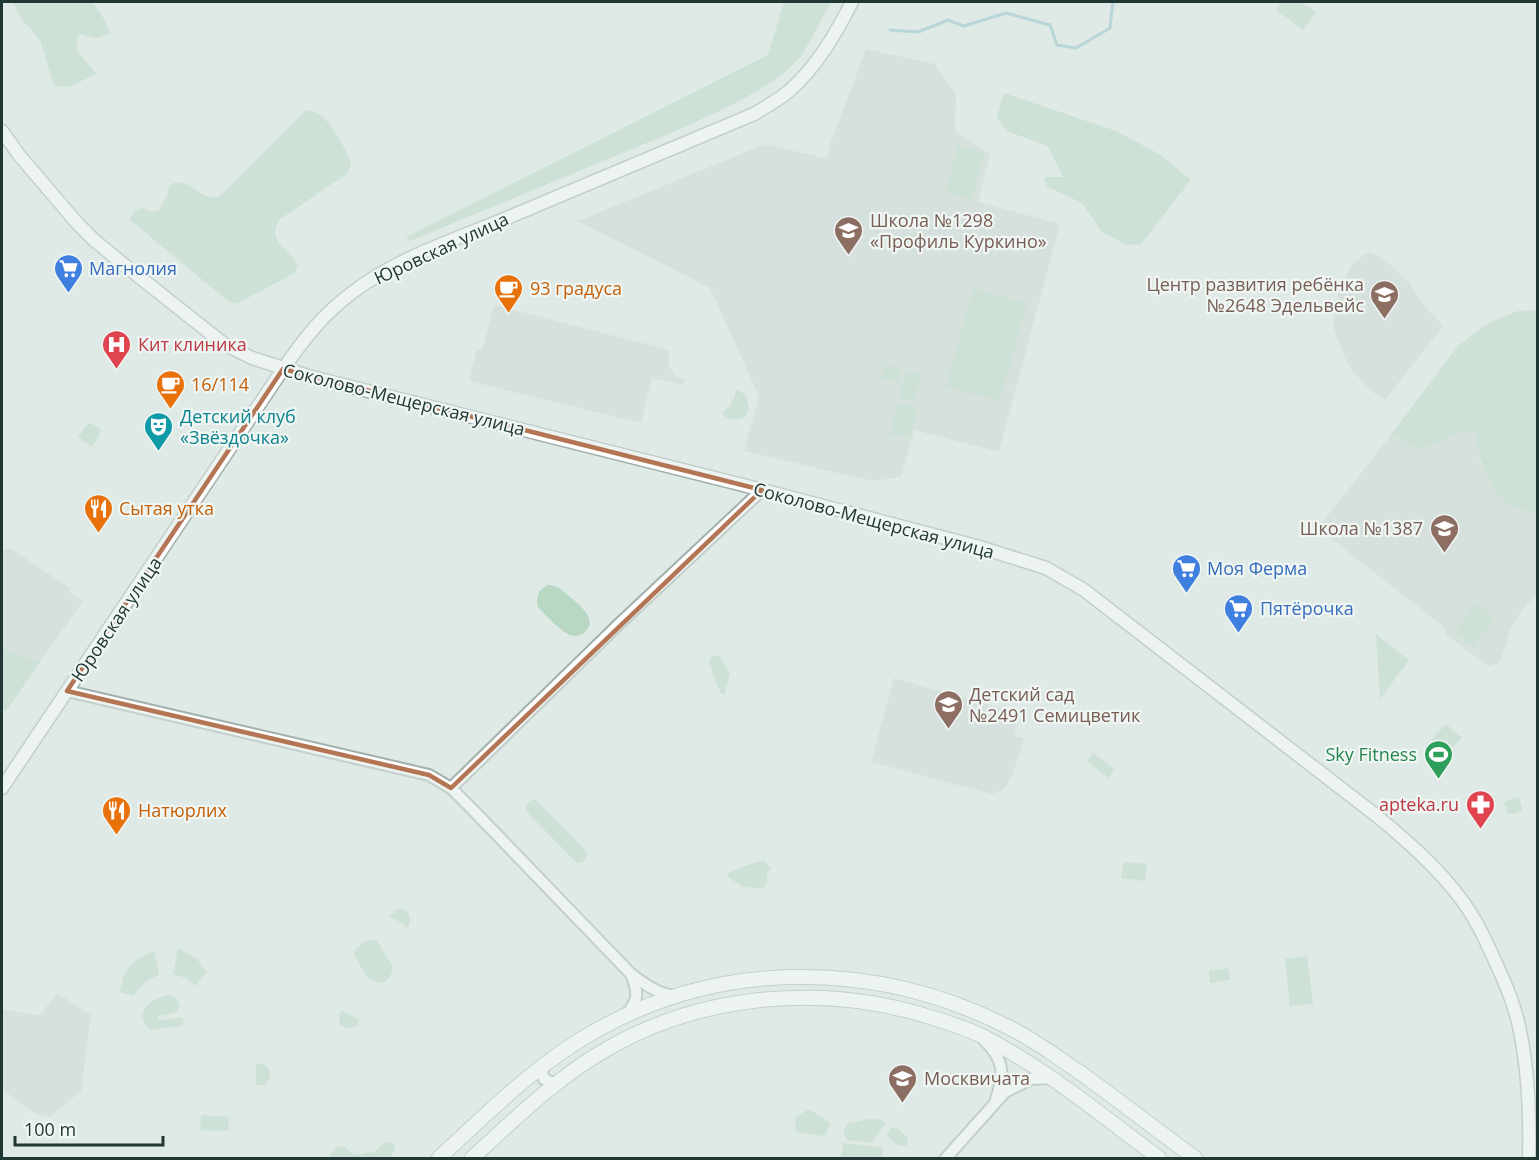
<svg xmlns="http://www.w3.org/2000/svg" width="1539" height="1160" font-family="'Open Sans',sans-serif">
<style>
.built{fill:#cdd8d4}
.green{fill:#b9d8c4}
.lines{fill:none;stroke-linecap:round;stroke-linejoin:round}
.stream{stroke:#8bbcca;stroke-width:3}
.minor-casing{stroke:#a2b0ac;stroke-width:14}
.tertiary-casing{stroke:#a2b0ac;stroke-width:15}
.secondary-casing{stroke:#9fb3ad;stroke-width:16}
.minor{stroke:#fff;stroke-width:10}
.tertiary{stroke:#fff;stroke-width:12}
.secondary{stroke:#fff;stroke-width:14}
.marked{fill:none;stroke:#b47555;stroke-width:4.5;stroke-linejoin:round}
.labels{text-anchor:middle;dominant-baseline:central;stroke-width:4.5;stroke-linejoin:round;paint-order:stroke}
.education-label{font-size:18px;fill:#785e54;stroke:#eff6f3;text-anchor:start}
.street-label{font-size:18px;fill:#213733;stroke:#eff6f3}
.shop-label{font-size:18px;fill:#366cbe;stroke:#eff6f3;text-anchor:start}
.food-label{font-size:18px;fill:#c56008;stroke:#eff6f3;text-anchor:start}
.health-label{font-size:18px;fill:#be3a42;stroke:#eff6f3;text-anchor:start}
.culture-label{font-size:18px;fill:#0d838f;stroke:#eff6f3;text-anchor:start}
.leisure-label{font-size:18px;fill:#27864d;stroke:#eff6f3;text-anchor:end}
</style>
<rect width="100%" height="100%" fill="#dfe9e5"/>
<!-- built -->
<g class="built">
<polygon points="866,49 935,64 956,95 955,131 990,154 978,202 1060,224 999,452 914,430 901,477 872,481 744,451 759,396 710,288 578,221 765,144 828,159 827,154 829,147"/>
<polygon points="1371,252 1392,266 1410,284 1424,305 1443,326 1385,400 1371,391 1351,369 1343,354 1334,330 1334,311 1341,284 1352,265 1363,255"/>
<polygon points="494,305 669,350 668,363 670,368 675,375 685,379 683,385 652,378 641,423 469,381 477,350 482,350"/>
<polygon points="1464,430 1471,431 1476,434 1480,463 1486,475 1519,509 1537,513 1537,593 1521,612 1511,628 1501,660 1498,663 1488,666 1445,634 1446,629 1318,528 1390,436 1399,439 1419,449"/>
<polygon points="10,548 71,589 69,592 83,601 40,662 2,648 2,551"/>
<polygon points="894,678 1007,710 1012,714 1016,723 1015,736 1024,738 1012,776 1004,789 992,794 871,762"/>
<polygon points="57,993 91,1015 81,1091 50,1117 34,1113 2,1089 2,1010 40,1015"/>
</g>
<!-- green -->
<g class="green">
<polygon points="13,2 92,2 104,19 110,34 95,38 79,34 76,49 96,74 69,87 54,86 40,40 20,17"/>
<path d="M 784,2 L 831,2 C 821,19 813,38 802,54 C 779,87 710,115 673,132 L 410,241 L 406,237 L 768,55 Z"/>
<polygon points="1282,2 1300,2 1316,12 1303,30 1276,10"/>
<polygon points="1004,93 1116,131 1159,154 1191,180 1141,244 1126,245 1101,231 1082,203 1046,186 1044,177 1063,177 1048,146 1006,131 997,117"/>
<path d="M 306,110 C 329,112 341,143 351,161 C 349,172 346,176 336,181 L 279,220 C 266,244 290,246 298,266 L 295,273 L 236,304 L 229,302 L 129,219 L 135,211 L 142,208 L 150,211 L 158,211 L 167,197 L 168,189 L 173,183 C 175,183 181,182 183,183 C 198,188 200,199 219,197 Z"/>
<polygon points="958,145 984,152 972,200 945,193"/>
<polygon points="973,288 1027,303 1000,401 946,387"/>
<path d="M 1537,310 L 1538,310 L 1537,513 C 1532,512 1525,511 1519,509 C 1491,498 1477,462 1476,434 L 1471,431 L 1464,431 L 1419,450 L 1399,439 L 1390,436 L 1458,346 L 1489,323 L 1518,311 Z"/>
<polygon points="884,364 902,369 898,383 881,378"/>
<polygon points="907,370 922,374 914,402 899,398"/>
<path d="M 736,389 L 746,395 L 749,408 L 746,416 C 736,422 730,420 721,414 C 730,406 735,401 736,389 Z"/>
<polygon points="899,402 918,408 910,439 890,434"/>
<polygon points="90,423 100,428 101,432 92,447 78,437 86,426"/>
<path d="M 548,585 C 558,585 562,590 569,596 C 578,604 600,620 584,633 C 580,636 575,637 570,635 C 562,632 544,614 538,607 C 535,597 539,589 548,585 Z"/>
<polygon points="1476,604 1495,618 1473,647 1454,633"/>
<polygon points="1376,634 1409,660 1380,699"/>
<polygon points="2,648 40,662 6,711 2,708"/>
<polygon points="717,655 720,657 730,673 725,693 723,695 721,694 709,663 711,657"/>
<polygon points="1446,724 1462,738 1446,753 1431,740"/>
<polygon points="1093,753 1115,770 1108,778 1087,761"/>
<polygon points="1519,797 1523,811 1508,815 1504,802"/>
<path d="M 532,800 L 536,800 L 587,852 L 587,856 L 584,861 L 577,863 L 526,811 C 525,805 527,803 532,800 Z"/>
<polygon points="763,860 771,869 767,873 767,883 763,888 743,887 727,876 727,874 742,867"/>
<polygon points="1123,862 1147,864 1145,881 1121,878"/>
<path d="M 400,908 C 411,911 412,919 408,928 L 397,920 L 389,917 L 395,911 Z"/>
<path d="M 370,940 L 377,941 L 392,965 C 394,972 390,977 385,982 C 366,985 363,969 354,955 C 356,946 362,943 370,940 Z"/>
<polygon points="178,948 197,959 207,972 195,986 186,978 173,974"/>
<path d="M 154,951 L 159,975 C 147,979 140,986 133,996 L 120,992 C 121,987 122,981 123,977 C 128,964 142,956 154,951 Z"/>
<polygon points="1307,956 1313,1004 1290,1006 1285,959"/>
<polygon points="1228,968 1230,980 1210,983 1209,971"/>
<path d="M 167,995 C 177,996 185,1007 174,1013 C 169,1015 163,1014 158,1016 L 158,1019 L 161,1020 L 180,1017 L 183,1019 L 183,1024 L 181,1026 L 150,1030 C 132,1013 150,1000 167,995 Z"/>
<path d="M 341,1010 L 360,1020 C 355,1029 348,1032 340,1024 L 339,1015 Z"/>
<path d="M 256,1064 L 263,1064 C 270,1068 272,1073 269,1080 L 264,1085 L 256,1085 Z"/>
<path d="M 809,1109 C 814,1111 817,1116 822,1118 C 827,1120 828,1120 831,1125 L 824,1136 L 797,1132 L 795,1129 L 796,1117 Z"/>
<polygon points="201,1115 229,1117 228,1131 200,1130"/>
<path d="M 870,1119 C 876,1119 882,1119 885,1124 L 871,1143 L 847,1140 L 843,1131 L 848,1123 Z"/>
<path d="M 891,1128 L 897,1128 L 907,1137 L 908,1143 L 905,1146 C 895,1146 892,1142 887,1134 Z"/>
<path d="M 385,1142 L 390,1142 L 395,1145 L 395,1150 L 390,1158 L 328,1158 C 332,1152 337,1143 346,1148 C 350,1151 349,1153 354,1154 C 360,1156 366,1151 373,1153 Z"/>
<polygon points="843,1143 883,1148 882,1158 841,1158"/>
</g>
<g class="lines">
<!-- stream -->
<polyline class="stream" points="890,30 918,32 948,20 964,26 1006,13 1050,25 1057,45 1076,48 1110,28 1113,2"/>
<defs>
<g id="minor">
<path d="M 67,691 L 429,775 L 451,788 L 473,810 L 631,974 C 646,985 659,995 677,996"/>
<polyline points="451,788 619,624 762,490"/>
<path d="M 624,1017 C 639,1000 639,994 631,974"/>
<path d="M 984,1040 C 1004,1059 1005,1074 996,1099"/>
<polyline points="545,1064 542,1072 544,1079 551,1082 558,1082"/>
<polyline points="946,1158 1005,1092 1031,1079 1050,1078"/>
</g>
<g id="tertiary">
<path d="M 2,131 L 19,155 L 77,223 L 94,240 L 128,268 L 224,344 L 252,358 L 308,376 L 743,485 L 976,546 L 1046,568 L 1084,590 L 1377,816 C 1407,841 1437,867 1461,899 C 1473,915 1482,932 1490,950 C 1501,974 1512,997 1518,1022 C 1528,1064 1530,1116 1529,1158"/>
<path d="M 2,788 L 283,369 C 304,339 323,314 353,292 C 400,256 460,238 514,215 C 594,182 674,148 754,114 C 766,107 778,100 789,91 C 817,67 836,33 852,2"/>
</g>
<g id="secondary">
<path d="M 439,1158 C 489,1112 537,1063 597,1030 C 725,958 881,961 1010,1028 C 1033,1039 1054,1055 1075,1069 C 1116,1098 1155,1129 1195,1158"/>
<path d="M 472,1158 C 514,1120 555,1079 605,1050 C 703,993 826,983 933,1018 C 949,1023 965,1028 980,1035 C 1045,1068 1101,1115 1159,1158"/>
</g>
</defs>
<!-- minor casing -->
<use href="#minor" class="minor-casing"/>
<!-- tertiary casing -->
<use href="#tertiary" class="tertiary-casing"/>
<!-- secondary casing -->
<use href="#secondary" class="secondary-casing"/>
<!-- minor -->
<use href="#minor" class="minor"/>
<!-- tertiary -->
<use href="#tertiary" class="tertiary"/>
<!-- secondary -->
<use href="#secondary" class="secondary"/>
</g>
<!-- marked area -->
<path d="M0 0H1539V1160H0ZM 283,369 L 762,490 L 451,788 L 429,775 L 67,691 Z" fill="#dfe9e5" fill-opacity=".55" fill-rule="evenodd"/>
<path class="marked" d="M 283,369 L 762,490 L 451,788 L 429,775 L 67,691 Z"/>
<!-- icons -->
<defs>
<symbol id="school-pin" viewBox="-11 -11 22 30"><path d="M0 17L-7.5 6A9.5 9.5 0 1 1 7.5 6Z" fill="#8d6e63" stroke="#eff6f3"/><path d="M0-5L7-2L0 1L-7-2ZM-4 1L0 2.5L4 1V4Q0 6-4 4Z" fill="#fff"/></symbol>
<symbol id="supermarket-pin" viewBox="-11 -11 22 30"><path d="M0 17L-7.5 6A9.5 9.5 0 1 1 7.5 6Z" fill="#3f7fe0" stroke="#eff6f3"/><path d="M-6-5.5h2.5l.6 2H6L4.5 2H-2.5L-4.4-4H-6ZM-1.5 3.2a1.3 1.3 0 1 0 .1 0ZM3 3.2a1.3 1.3 0 1 0 .1 0Z" fill="#fff"/></symbol>
<symbol id="cafe-pin" viewBox="-11 -11 22 30"><path d="M0 17L-7.5 6A9.5 9.5 0 1 1 7.5 6Z" fill="#e8710a" stroke="#eff6f3"/><path d="M-5.5-4.5H6V0H3Q3 3.5 0 3.5H-2.5Q-5.5 3.5-5.5 0ZM3-3.2v2h1.7v-2ZM-6 4.5H4V6H-6Z" fill="#fff"/></symbol>
<symbol id="hospital-pin" viewBox="-11 -11 22 30"><path d="M0 17L-7.5 6A9.5 9.5 0 1 1 7.5 6Z" fill="#e0444e" stroke="#eff6f3"/><path d="M-5-5h3v3.5h4V-5h3V5h-3V1.5h-4V5h-3Z" fill="#fff"/></symbol>
<symbol id="theatre-pin" viewBox="-11 -11 22 30"><path d="M0 17L-7.5 6A9.5 9.5 0 1 1 7.5 6Z" fill="#0f9aa8" stroke="#eff6f3"/><path d="M-5-5.5Q0-4 5-5.5V0Q5 5 0 6Q-5 5-5 0ZM-3.3-2.5H-1v1.5H-3.3ZM1-2.5H3.3v1.5H1ZM-2.8 1Q0 5.5 2.8 1Z" fill="#fff"/></symbol>
<symbol id="restaurant-pin" viewBox="-11 -11 22 30"><path d="M0 17L-7.5 6A9.5 9.5 0 1 1 7.5 6Z" fill="#e8710a" stroke="#eff6f3"/><path d="M-5-6h1v4h1v-4h1v4h1v-4h1v5L-1.5 .5V6h-2V.5L-5-1ZM5-6V6H3V1.5H1.5Q1.5-4 5-6Z" fill="#fff"/></symbol>
<symbol id="stadium-pin" viewBox="-11 -11 22 30"><path d="M0 17L-7.5 6A9.5 9.5 0 1 1 7.5 6Z" fill="#2e9e5b" stroke="#eff6f3"/><path d="M0-5a6.5 5 0 1 0 0 10a6.5 5 0 1 0 0-10ZM-3.5-1.8h7v3.6h-7Z" fill="#fff"/></symbol>
<symbol id="pharmacy-pin" viewBox="-11 -11 22 30"><path d="M0 17L-7.5 6A9.5 9.5 0 1 1 7.5 6Z" fill="#e0444e" stroke="#eff6f3"/><path d="M-2-6h4v4h4v4h-4v4h-4v-4h-4v-4h4Z" fill="#fff"/></symbol>
</defs>
<g fill-rule="evenodd">
<use href="#school-pin" x="832" y="214" width="33" height="45"/>
<use href="#supermarket-pin" x="52" y="252" width="33" height="45"/>
<use href="#cafe-pin" x="492" y="272" width="33" height="45"/>
<use href="#school-pin" x="1368" y="278" width="33" height="45"/>
<use href="#hospital-pin" x="100" y="328" width="33" height="45"/>
<use href="#cafe-pin" x="154" y="368" width="33" height="45"/>
<use href="#theatre-pin" x="142" y="410" width="33" height="45"/>
<use href="#restaurant-pin" x="82" y="492" width="33" height="45"/>
<use href="#school-pin" x="1428" y="512" width="33" height="45"/>
<use href="#supermarket-pin" x="1170" y="552" width="33" height="45"/>
<use href="#supermarket-pin" x="1222" y="592" width="33" height="45"/>
<use href="#school-pin" x="932" y="688" width="33" height="45"/>
<use href="#stadium-pin" x="1422" y="738" width="33" height="45"/>
<use href="#pharmacy-pin" x="1464" y="788" width="33" height="45"/>
<use href="#restaurant-pin" x="100" y="794" width="33" height="45"/>
<use href="#school-pin" x="886" y="1062" width="33" height="45"/>
</g>
<g class="labels">
<!-- education labels -->
<g class="education-label">
<text x="870" y="220">Школа №1298<tspan x="870" dy="21">«Профиль Куркино»</tspan></text>
<text x="1364" y="284" text-anchor="end">Центр развития ребёнка<tspan x="1364" dy="21">№2648 Эдельвейс</tspan></text>
<text x="1423" y="528" text-anchor="end">Школа №1387</text>
<text x="969" y="694">Детский сад<tspan x="969" dy="21">№2491 Семицветик</tspan></text>
<text x="924" y="1078">Москвичата</text>
</g>
<!-- street labels -->
<g class="street-label">
<text transform="translate(441 248) rotate(-25)">Юровская улица</text>
<text transform="translate(404 399) rotate(14)">Соколово-Мещерская улица</text>
<text transform="translate(874 520) rotate(15)">Соколово-Мещерская улица</text>
<text transform="translate(116 619) rotate(-56)">Юровская улица</text>
</g>
<!-- shop labels -->
<g class="shop-label">
<text x="89" y="268">Магнолия</text>
<text x="1207" y="568">Моя Ферма</text>
<text x="1260" y="608">Пятёрочка</text>
</g>
<!-- food labels -->
<g class="food-label">
<text x="530" y="288">93 градуса</text>
<text x="191" y="384">16/114</text>
<text x="119" y="508">Сытая утка</text>
<text x="138" y="810">Натюрлих</text>
</g>
<!-- health labels -->
<g class="health-label">
<text x="138" y="344">Кит клиника</text>
<text x="1459" y="804" text-anchor="end">apteka.ru</text>
</g>
<!-- culture labels -->
<g class="culture-label">
<text x="180" y="416">Детский клуб<tspan x="180" dy="21">«Звёздочка»</tspan></text>
</g>
<!-- leisure labels -->
<g class="leisure-label">
<text x="1417" y="754">Sky Fitness</text>
</g>
</g>
<!-- border -->
<rect width="1539" height="1160" fill="none" stroke="#213733" stroke-width="6"/>
<!-- scale -->
<path d="M15 1136v9h148v-9" fill="none" stroke="#213733" stroke-width="3"/>
<text x="24" y="1136" font-size="18" fill="#213733" stroke="#eff6f3" stroke-width="4.5" paint-order="stroke">100 m</text>
</svg>
